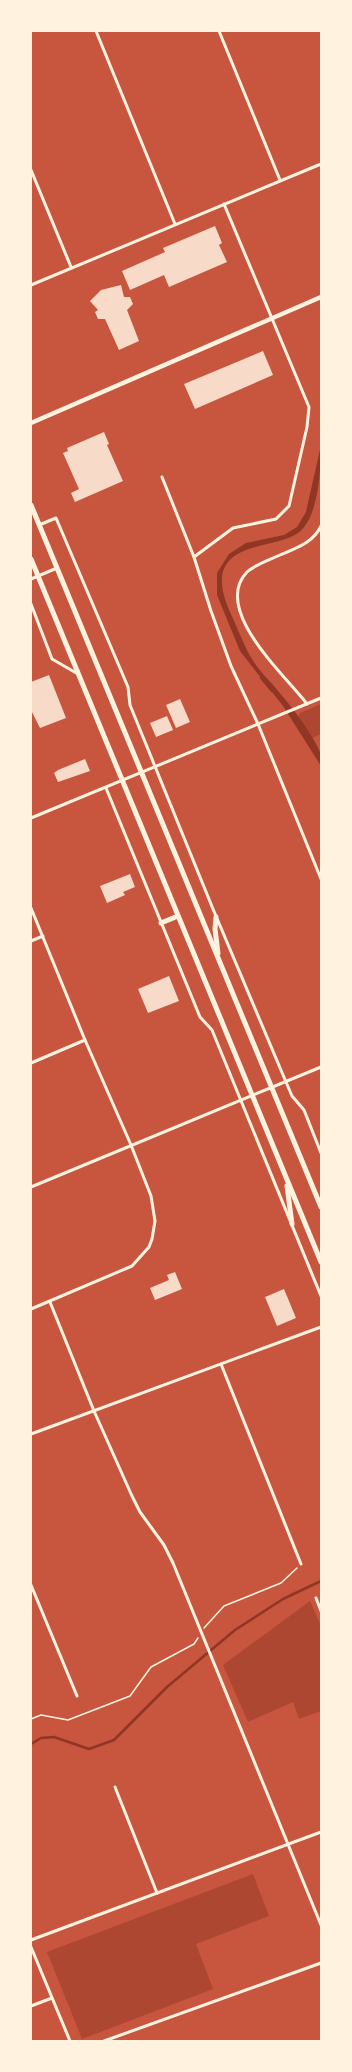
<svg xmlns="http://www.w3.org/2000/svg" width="352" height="2072" font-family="'Fira Sans',sans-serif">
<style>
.green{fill:#ae4732}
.water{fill:#8f3625}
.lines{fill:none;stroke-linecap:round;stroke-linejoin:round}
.stream{stroke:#8f3625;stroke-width:2.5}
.building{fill:#f7dbc8}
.path{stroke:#fff3e0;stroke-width:1.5}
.minor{stroke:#fff3e0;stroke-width:3}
.secondary{stroke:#fff3e0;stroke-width:4.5}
.primary{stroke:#fff3e0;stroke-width:5}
</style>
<rect width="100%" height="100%" fill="#c8553d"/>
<!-- green -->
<g class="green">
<polygon points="321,704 321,734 310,739 298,717 300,713"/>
<polygon points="310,1601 321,1626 321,1711 299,1719 293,1702 248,1722 223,1665"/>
<polygon points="253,1874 269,1916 196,1944 213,1989 82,2039 47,1952"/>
</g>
<!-- water -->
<path class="water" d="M 321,445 C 321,468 319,518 298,533 C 277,548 225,542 222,578 C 221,594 228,607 234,621 C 240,634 245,648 252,659 C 258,669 266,677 273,685 C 288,702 311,731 320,752 C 322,756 321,762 321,766 L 283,706 L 240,651 L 217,595 L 217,573 L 229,554 L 246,543 L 284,535 L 297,527 L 306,512 Z"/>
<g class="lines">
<!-- stream -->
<g class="stream">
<polyline points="261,678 272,691"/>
<polyline points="31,1744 41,1738 54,1737 89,1749 114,1740 167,1687 235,1630 283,1599 321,1581"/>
</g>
</g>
<!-- building -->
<g class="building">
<polygon points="215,226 222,243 219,245 227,262 169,287 164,275 130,290 122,271 165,252 163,248"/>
<polygon points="121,285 124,297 130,297 133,304 127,310 139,341 119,350 105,319 98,319 95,312 98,310 90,301 101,290"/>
<polygon points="263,351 273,375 195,409 184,384"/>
<polygon points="104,432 109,444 107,445 123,481 75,502 71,493 79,489 63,453 68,451 67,448"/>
<polygon points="49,675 66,718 40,728 31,710 31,682"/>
<polygon points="180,699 190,722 176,728 166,705"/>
<polygon points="167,716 173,730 156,737 150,723"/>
<polygon points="85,759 90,771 58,782 54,773 58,770"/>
<polygon points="130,874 135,887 123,892 125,895 107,903 100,886"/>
<polygon points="169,976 179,1001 148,1013 138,989"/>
<polygon points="175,1272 182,1289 155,1300 150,1288 169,1280 167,1275"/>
<polygon points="284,1289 296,1318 277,1326 265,1297"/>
</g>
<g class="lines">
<!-- path -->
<g class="path">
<polyline points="204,1628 224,1606 281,1583 297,1568"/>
<polyline points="31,1719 41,1715 68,1720 130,1696 151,1667 194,1644 198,1638"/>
</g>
<!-- minor -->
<g class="minor">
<polyline points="96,31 175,224"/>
<polyline points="219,31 280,180"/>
<polyline points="31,170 71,267"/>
<polyline points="31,285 321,164"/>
<polyline points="162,477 194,557 211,611 231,666 258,724 321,879"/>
<polyline points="39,525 56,518 128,687 130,705 213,909 286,1082 292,1096 304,1110 321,1153"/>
<polyline points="194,557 233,528 276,519 289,506 307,427 309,407 224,204"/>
<polyline points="31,579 57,568"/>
<polyline points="31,604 52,659 78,674"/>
<path d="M 307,704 C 286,676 211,610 247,572 C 256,564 269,560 280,555 C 296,548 313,543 321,526"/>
<polyline points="106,788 200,1017 212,1030 321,1296"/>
<polyline points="31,818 321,698"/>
<polyline points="31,908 85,1040 131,1145 151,1196 155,1221 152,1239 149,1247 132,1266 31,1309"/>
<polyline points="31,941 43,936"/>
<polyline points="31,1063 85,1040"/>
<polyline points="31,1187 321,1067"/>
<polyline points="50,1302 94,1411 132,1496 140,1512 164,1545 173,1563 321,1925"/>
<polyline points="221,1364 301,1564"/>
<polyline points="31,1434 321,1327"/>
<polyline points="31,1585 77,1696"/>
<polyline points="316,1598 321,1611"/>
<polyline points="115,1787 157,1893"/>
<polyline points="31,1940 321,1832"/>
<polyline points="31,1947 70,2041"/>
<polyline points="31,2006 52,1998"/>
<polyline points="104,2041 321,1963"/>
</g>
<!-- secondary -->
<polyline class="secondary" points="31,423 321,297"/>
<!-- primary -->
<g class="primary">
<polyline points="31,505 321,1207"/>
<polyline points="31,559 321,1262"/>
<polyline points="216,917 215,929 218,953"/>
<polyline points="161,923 178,916"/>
<polyline points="287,1186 292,1224"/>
</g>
</g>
<!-- border -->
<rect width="352" height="2072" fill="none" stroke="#fff3e0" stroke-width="64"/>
</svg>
